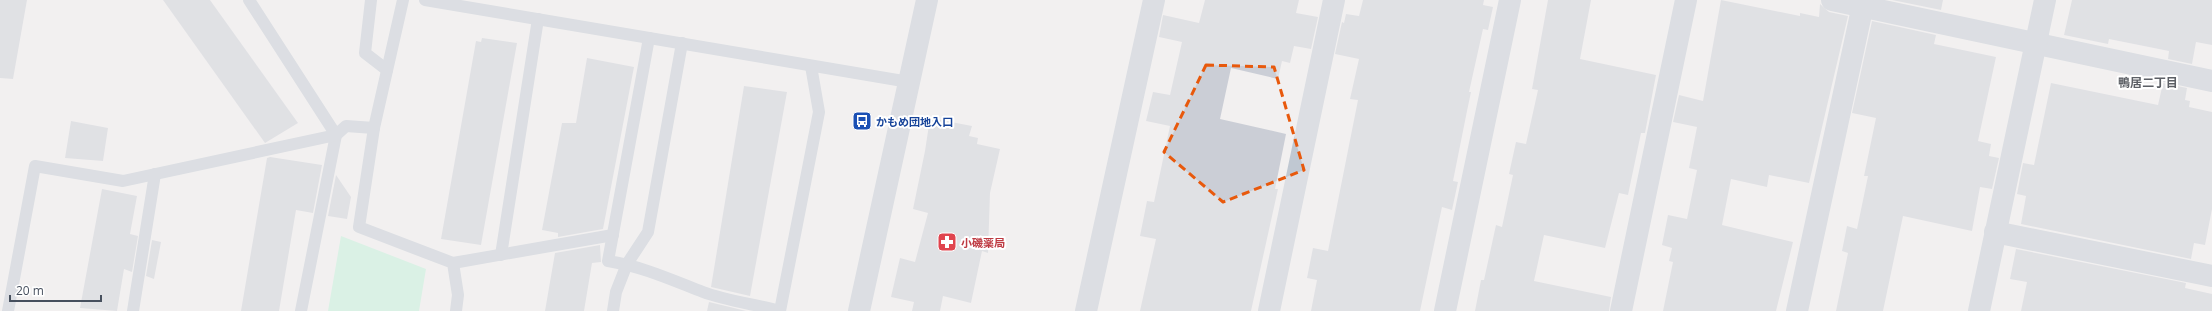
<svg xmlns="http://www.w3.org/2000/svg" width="2212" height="311" font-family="'Open Sans','Noto Sans JP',sans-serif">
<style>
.green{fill:#bcf2d7}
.building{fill:#cbced6}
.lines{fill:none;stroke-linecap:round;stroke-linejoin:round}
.service{stroke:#c0c8d2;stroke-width:12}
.minor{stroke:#c0c8d2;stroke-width:22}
.tertiary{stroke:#c0c8d2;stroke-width:22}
.marked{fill:none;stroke:#e8590c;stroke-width:3;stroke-dasharray:8 5;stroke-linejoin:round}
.labels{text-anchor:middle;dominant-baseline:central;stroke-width:4;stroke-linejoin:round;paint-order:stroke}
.transit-label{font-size:11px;font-weight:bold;fill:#164399;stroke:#fff;text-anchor:start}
.health-label{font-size:11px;font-weight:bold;fill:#be3a42;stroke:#fff;text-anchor:start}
.neighbourhood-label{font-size:12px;font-weight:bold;fill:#5c5f65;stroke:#fff}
</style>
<rect width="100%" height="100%" fill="#f2f0f0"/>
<!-- green -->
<polygon class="green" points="341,236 426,269 419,311 328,311"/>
<!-- building -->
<g class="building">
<polygon points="0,0 27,0 13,79 0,78"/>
<polygon points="163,0 210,0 298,123 265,143"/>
<polygon points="1205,0 1299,0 1296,13 1318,17 1311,49 1294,46 1290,63 1282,61 1278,79 1231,68 1220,119 1286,134 1275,189 1278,189 1251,311 1140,311 1156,239 1140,236 1147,201 1154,202 1170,126 1146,121 1153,92 1170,95 1182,42 1159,37 1163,15 1199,23"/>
<polygon points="1363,0 1484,0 1483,5 1493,7 1488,30 1483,29 1469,92 1471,92 1467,111 1453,181 1458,182 1452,210 1442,207 1420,311 1311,311 1317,280 1307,278 1313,248 1328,251 1358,100 1350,99 1359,59 1335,54 1342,22 1344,23 1346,14 1359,16"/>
<polygon points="1548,0 1591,0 1580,59 1656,75 1645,133 1641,133 1628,195 1619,193 1605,248 1544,235 1534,281 1611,297 1609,311 1475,311 1481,280 1484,280 1496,225 1502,227 1513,175 1509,174 1516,142 1526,144 1538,90 1532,89"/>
<polygon points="1721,0 1800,16 1800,13 1819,17 1820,4 1829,12 1848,16 1809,183 1769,175 1767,187 1731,179 1722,225 1793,242 1776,311 1663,311 1673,262 1669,261 1672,248 1662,245 1668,215 1687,219 1697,170 1689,168 1697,127 1673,122 1679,95 1703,101"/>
<polygon points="1892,0 1943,0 1941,10"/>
<polygon points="2072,0 2212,0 2212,45 2196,42 2192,64 2168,59 2169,51 2109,39 2108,44 2064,35"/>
<polygon points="1872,21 1936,35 1934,44 1996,57 1978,141 1991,144 1989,156 1999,158 1992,189 1980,187 1972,231 1903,216 1883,311 1836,311 1848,253 1842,251 1847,226 1857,229 1868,176 1864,176 1876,118 1852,113"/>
<polygon points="482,38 517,43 481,245 441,239 476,41 481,42"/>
<polygon points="587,58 634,67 603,229 558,237 558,233 542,230 562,123 576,123"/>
<polygon points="2051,83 2158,105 2163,83 2187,88 2185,100 2190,101 2189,107 2212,112 2212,209 2205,245 2194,243 2191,259 2021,224 2026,196 2017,194 2023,163 2034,165"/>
<polygon points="744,86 787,92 750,296 711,287"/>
<polygon points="930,118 972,126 969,136 978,138 977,144 1000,149 990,193 988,253 982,251 971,303 943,296 940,311 912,311 914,302 891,297 900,258 915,262 928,213 913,209 925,151"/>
<polygon points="71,121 108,128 103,161 65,158"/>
<polygon points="270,157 322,165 313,213 296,210 279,311 241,311 267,158"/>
<polygon points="336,175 351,197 347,219 328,216"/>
<polygon points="102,189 137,196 130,234 138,236 132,272 124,269 117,311 80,308"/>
<polygon points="152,240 161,242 154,279 146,276"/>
<polygon points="600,245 601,262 592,263 584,311 545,311 555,253"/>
<polygon points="2016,249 2186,283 2185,288 2212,294 2212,311 2021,311 2027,282 2010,279"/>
<polygon points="709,302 730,307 746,311 707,311"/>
</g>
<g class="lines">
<!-- service -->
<g class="service">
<polyline points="249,0 336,135 301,311"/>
<polyline points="371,0 365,53 387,70"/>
<polyline points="403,0 374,128 359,227 453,263 458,295 456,311"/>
<polyline points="425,0 909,82"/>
<path d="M 649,38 L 608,261 C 641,266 672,280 703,292 C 727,301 755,304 780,311"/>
<polyline points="501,255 538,19"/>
<polyline points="453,263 613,235"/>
<polyline points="8,311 35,166 123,181 336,135 346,126 374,128"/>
<polyline points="133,311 155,174"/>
<polyline points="613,311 616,292 627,264 648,232 682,43"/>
<polyline points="780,311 819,112 811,66"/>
</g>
<!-- minor -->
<g class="minor">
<polyline points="1832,0 2212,81"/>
<polyline points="1995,232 2212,276"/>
<polyline points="1086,311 1154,0"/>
<polyline points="1269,311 1334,0"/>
<polyline points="1445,311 1510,0"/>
<polyline points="1621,311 1686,0"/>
<polyline points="1797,311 1864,0"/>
</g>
<!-- tertiary -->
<g class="tertiary">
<polyline points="859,311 927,0"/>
<polyline points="1979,311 2045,0"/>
</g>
</g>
<!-- marked area -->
<path d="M0 0H2212V311H0ZM 1206,65 L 1274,67 L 1304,170 L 1223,202 L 1164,152 Z" fill="#f2f0f0" fill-opacity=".55" fill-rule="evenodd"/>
<path class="marked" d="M 1206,65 L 1274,67 L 1304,170 L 1223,202 L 1164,152 Z"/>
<!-- icons -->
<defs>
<symbol id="bus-square" viewBox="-11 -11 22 22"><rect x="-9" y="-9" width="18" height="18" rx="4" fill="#1a4fb4" stroke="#fff"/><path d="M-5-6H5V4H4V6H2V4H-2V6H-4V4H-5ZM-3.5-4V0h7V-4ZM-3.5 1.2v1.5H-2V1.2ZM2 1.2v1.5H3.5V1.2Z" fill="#fff"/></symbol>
<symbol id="pharmacy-square" viewBox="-11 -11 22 22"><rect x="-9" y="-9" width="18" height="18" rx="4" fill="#e0444e" stroke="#fff"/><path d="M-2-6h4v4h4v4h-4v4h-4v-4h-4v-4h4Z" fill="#fff"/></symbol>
</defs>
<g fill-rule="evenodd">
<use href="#bus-square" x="851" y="110" width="22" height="22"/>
<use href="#pharmacy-square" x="936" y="231" width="22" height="22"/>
</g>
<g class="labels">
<!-- transit labels -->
<g class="transit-label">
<text x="876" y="121">かもめ団地入口</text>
</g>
<!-- health labels -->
<g class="health-label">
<text x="961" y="242">小磯薬局</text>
</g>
<!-- neighbourhood labels -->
<g class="neighbourhood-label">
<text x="2148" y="82">鴨居二丁目</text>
</g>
</g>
<!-- scale -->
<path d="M10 295v6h91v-6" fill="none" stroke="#47505e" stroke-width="2"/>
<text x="16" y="295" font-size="12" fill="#47505e" stroke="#ffffff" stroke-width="3" paint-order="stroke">20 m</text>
</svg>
